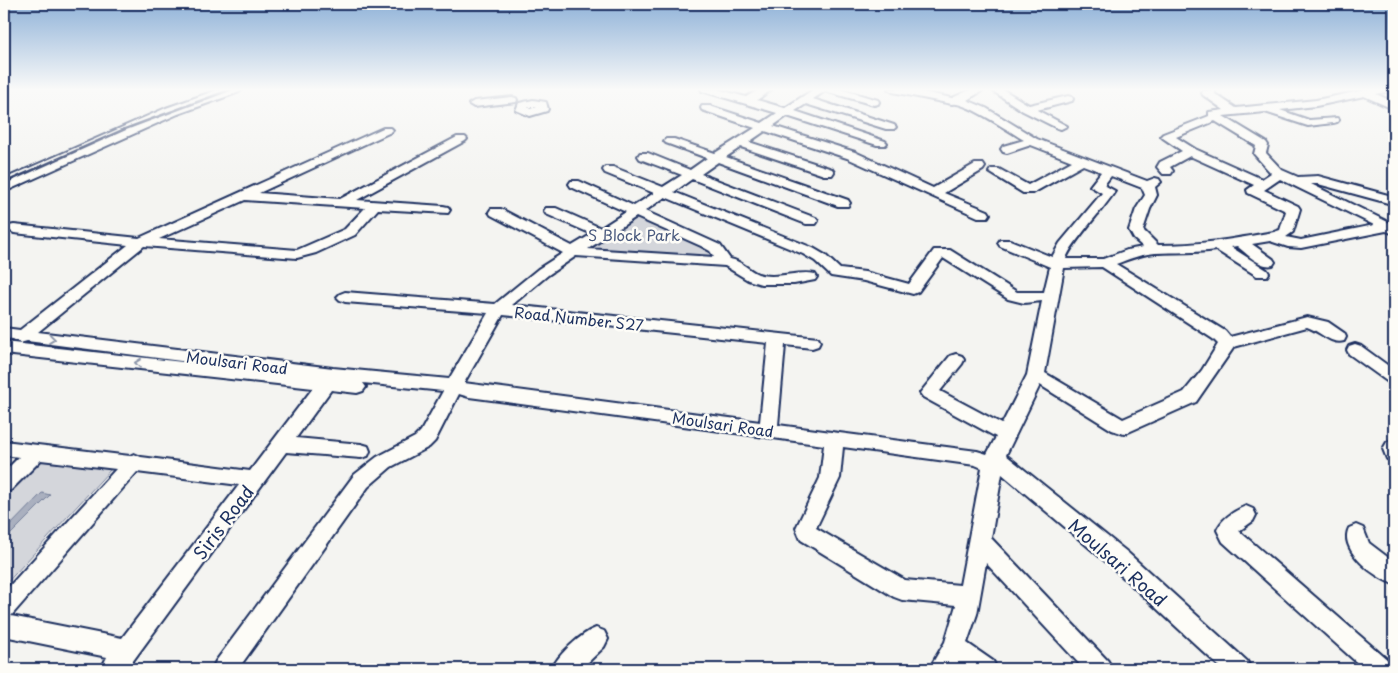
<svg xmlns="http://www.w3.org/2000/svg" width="1398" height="673" font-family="'Playpen Sans',sans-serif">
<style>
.green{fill:#d4d6db;stroke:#78829c}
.water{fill:#aab0bf;stroke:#717c98}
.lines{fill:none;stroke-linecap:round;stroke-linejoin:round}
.minor-casing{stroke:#1b2f5e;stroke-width:4}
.highway-casing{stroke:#1b2f5e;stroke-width:4}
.minor{fill:#fdfcf7;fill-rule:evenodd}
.highway{fill:#fdfcf7;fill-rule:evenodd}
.rail{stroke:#1b2f5e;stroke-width:2.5}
.oneway{stroke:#8c96aa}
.labels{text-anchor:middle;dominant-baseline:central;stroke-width:5;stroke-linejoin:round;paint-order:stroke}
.park-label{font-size:15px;fill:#49597d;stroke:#fdfcf7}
.street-label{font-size:15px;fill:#1b2f5e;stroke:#fdfcf7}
.near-street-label{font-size:18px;fill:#1b2f5e;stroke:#fdfcf7}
</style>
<rect width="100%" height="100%" fill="#f4f4f1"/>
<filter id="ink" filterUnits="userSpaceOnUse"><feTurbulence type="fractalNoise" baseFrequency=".02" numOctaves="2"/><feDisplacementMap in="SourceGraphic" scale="10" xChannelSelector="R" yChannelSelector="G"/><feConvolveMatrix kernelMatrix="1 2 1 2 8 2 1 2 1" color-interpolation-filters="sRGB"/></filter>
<g filter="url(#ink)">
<!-- green -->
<g class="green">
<polygon points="632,212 716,249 710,257 571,250"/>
<polygon points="37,460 111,469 4,586 4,491"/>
</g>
<!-- water -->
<polygon class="water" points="42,493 50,495 4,541 4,532"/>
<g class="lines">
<defs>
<g id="minor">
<path d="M 701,89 L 717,89 L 746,97 L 760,89 L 772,89 L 757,100 L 785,108 L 814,89 L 840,89 L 878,100 L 879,102 L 878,104 L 874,105 L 825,91 L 813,99 L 894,125 L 896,127 L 894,129 L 886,129 L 806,104 L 795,111 L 885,141 L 887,143 L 885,145 L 877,145 L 787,116 L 773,126 L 855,152 L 933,188 L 975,164 L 983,164 L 985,167 L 983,170 L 944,193 L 988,211 L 990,214 L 988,217 L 978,217 L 847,158 L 765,131 L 749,142 L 832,169 L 834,172 L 832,175 L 824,175 L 741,147 L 726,157 L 848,200 L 850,203 L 848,206 L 838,206 L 718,162 L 701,174 L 816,218 L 818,221 L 816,224 L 806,224 L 692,179 L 674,192 L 813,248 L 825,255 L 840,269 L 865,272 L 909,284 L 934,250 L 950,250 L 1017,292 L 1044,292 L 1050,267 L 1000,246 L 998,243 L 1000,240 L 1010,240 L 1052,257 L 1060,243 L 1102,193 L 1090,186 L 1101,172 L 1083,165 L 1033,193 L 1023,193 L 989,172 L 991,169 L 999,169 L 1028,185 L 1072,161 L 1031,145 L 1007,153 L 1003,152 L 1001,149 L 1003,146 L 1024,140 C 1010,132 965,101 952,104 L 893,92 L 888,89 L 908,89 L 952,98 L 972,89 L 985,89 L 967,100 L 986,108 L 1037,139 L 1147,181 L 1155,178 L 1159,179 L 1161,182 L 1155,187 L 1157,195 L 1150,209 L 1143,230 L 1158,245 C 1199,245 1234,239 1274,232 L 1280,230 L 1286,211 L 1248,193 L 1247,190 L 1254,185 L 1190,156 L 1170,167 L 1173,171 L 1171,174 L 1163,174 L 1157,167 L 1160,162 L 1182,151 L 1163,138 L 1161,136 L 1163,134 L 1209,116 L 1209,112 L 1224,110 L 1203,95 L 1202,93 L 1203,91 L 1215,90 L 1215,94 L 1236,108 L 1316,100 L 1370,89 L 1390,89 L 1389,91 L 1376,94 L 1394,102 L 1393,109 L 1364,96 L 1316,106 L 1280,110 L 1309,120 L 1337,118 L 1339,120 L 1337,122 L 1333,123 L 1308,126 L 1265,112 L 1223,116 L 1266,142 L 1268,145 L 1266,153 L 1282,170 L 1298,177 L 1318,176 L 1388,195 L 1394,194 L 1394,202 L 1388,203 L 1318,184 L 1311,184 L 1394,225 L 1394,234 L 1386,231 L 1301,248 L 1288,247 L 1270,241 L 1252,244 L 1273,259 L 1275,262 L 1273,265 C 1260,268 1247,254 1237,246 L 1231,247 L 1267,270 L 1269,273 L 1267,276 L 1257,276 L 1216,250 C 1195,253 1176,252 1155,253 C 1142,254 1129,259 1116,264 L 1225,331 L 1230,337 L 1307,317 L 1328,322 L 1344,333 L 1346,337 L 1344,341 C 1331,345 1320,331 1307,327 L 1234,347 L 1196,402 L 1124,434 L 1112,430 L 1040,385 L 1006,455 L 1127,552 L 1247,661 L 1251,669 L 1222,669 L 1111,566 L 1002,474 L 991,538 L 1108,661 L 1112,669 L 1084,669 L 986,563 L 977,614 L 967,643 L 993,661 L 997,669 L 965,669 L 957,664 L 954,669 L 929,669 L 945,642 L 956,605 L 902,600 L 894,597 L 801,540 L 796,528 L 820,478 L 824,445 L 469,397 L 459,394 L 435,441 L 429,447 L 391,467 L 368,487 L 238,669 L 212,669 L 216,661 L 354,475 L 377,457 L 415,437 L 421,431 L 443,391 L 363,383 L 366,387 L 363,391 L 357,393 L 331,390 L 296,438 L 361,444 L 368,446 L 370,451 L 368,456 L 361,458 L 286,452 L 127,669 L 101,669 L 107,657 L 4,636 L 4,592 L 116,469 L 41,460 L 11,490 L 4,492 L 4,472 L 19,457 L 4,455 L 4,441 L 130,456 L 134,454 L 141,457 L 250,471 L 313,388 L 4,354 L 4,342 L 227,367 L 27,341 L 20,343 L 13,339 L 4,338 L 4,328 L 20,330 L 128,245 L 14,233 L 7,229 L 9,226 L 14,225 L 139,238 L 383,128 L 391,128 L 393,130 L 391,132 L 259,193 L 340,199 L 457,137 L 465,137 L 467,139 L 465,141 L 357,200 L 443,206 L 448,207 L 450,210 L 448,213 L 378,209 L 355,235 L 316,253 L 297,258 L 144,246 L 38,332 L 333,368 L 449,379 L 488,313 L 345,302 L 340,300 L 337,297 L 340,294 L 345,292 L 495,304 L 538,269 L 563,253 L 491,215 L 489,212 L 491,209 L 501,209 L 572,246 L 592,234 L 546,214 L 544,211 L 546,208 L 556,208 L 601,228 L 626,212 L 571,187 L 569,184 L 571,181 L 579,181 L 634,206 L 654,193 L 605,173 L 603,170 L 605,167 L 613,167 L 663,187 L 682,175 L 640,159 L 638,156 L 640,153 L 648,153 L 690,170 L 707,158 L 666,143 L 664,141 L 666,139 L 674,139 L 715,153 L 755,128 L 702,110 L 701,108 L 702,106 L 710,106 L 762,123 L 777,113 L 702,91 ZM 1215,121 L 1256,146 L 1254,154 L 1271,173 L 1262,179 L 1195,149 L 1176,137 ZM 1111,176 L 1142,188 L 1145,195 L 1136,209 L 1129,230 L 1134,239 L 1143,247 L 1127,250 L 1103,259 L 1066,259 C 1070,244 1105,208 1115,191 L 1104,185 ZM 1280,179 L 1374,225 L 1301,240 L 1286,237 L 1293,232 L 1300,209 L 1298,206 L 1264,190 ZM 665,197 L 803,254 L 815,261 L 831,276 L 864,281 L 913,294 L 918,292 L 943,258 L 1008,299 L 1024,303 L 1042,301 L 1027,375 L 1002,424 L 940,391 L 962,364 L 964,360 L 962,356 L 956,354 L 950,356 L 920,393 L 923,397 L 996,437 L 987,454 L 977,451 L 778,425 L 785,345 L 812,348 L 818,346 L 820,342 L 818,338 L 512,305 L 548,275 L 576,256 L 725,266 L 748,280 L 761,284 L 794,284 L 815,280 L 817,277 L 815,274 C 799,270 775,280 758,274 C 748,270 742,261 730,259 L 720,245 L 645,211 ZM 245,200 L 365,208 L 345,229 L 297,250 L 159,239 ZM 636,217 L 701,246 L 710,251 L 714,257 L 588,249 ZM 1102,267 L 1213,339 L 1218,344 L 1202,370 L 1184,392 L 1123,419 L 1045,373 L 1064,268 ZM 503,315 L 768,343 L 760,422 L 464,383 ZM 843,447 L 975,465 L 982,468 L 960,585 L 905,580 L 816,528 L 840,478 ZM 137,472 L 239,485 L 122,638 L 11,616 Z"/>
<polygon points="990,89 1002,89 1029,105 1068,96 1072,97 1073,99 1072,101 1037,110 1067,126 1061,129 1057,128 1023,111"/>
<polygon points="512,97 516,98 517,100 516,102 474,107 469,104 474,101"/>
<path d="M 533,100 L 546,102 L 548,109 L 547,111 L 530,116 L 516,110 L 519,103 ZM 528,107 L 537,107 L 530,109 Z"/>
<polygon points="1355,344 1361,346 1394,370 1394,384 1388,382 1349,354 1347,350 1349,346"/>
<polygon points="1394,440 1394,461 1387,459 1383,449 1387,442"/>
<path d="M 1246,506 L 1253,509 L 1256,515 L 1253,521 L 1239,531 L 1389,661 L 1393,669 L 1364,669 L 1223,542 L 1217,530 C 1222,518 1234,511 1246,506 Z"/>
<path d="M 1356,525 L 1363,528 L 1369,543 L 1394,562 L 1394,584 C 1375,578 1338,550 1349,528 Z"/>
<path d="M 596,628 L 604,631 L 608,639 L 604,647 L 581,669 L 552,669 C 557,655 582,633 596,628 Z"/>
</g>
<polygon id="highway" points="220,89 242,89 239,92 178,114 4,192 4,179 166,108"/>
</defs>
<!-- minor casing -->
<use href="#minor" class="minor-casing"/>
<!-- highway casing -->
<use href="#highway" class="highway-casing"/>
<!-- minor -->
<use href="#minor" class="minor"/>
<!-- highway -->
<use href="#highway" class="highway"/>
<!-- rail -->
<polyline class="rail" points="4,183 125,129 232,89"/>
</g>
<!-- one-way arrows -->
<defs><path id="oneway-chevron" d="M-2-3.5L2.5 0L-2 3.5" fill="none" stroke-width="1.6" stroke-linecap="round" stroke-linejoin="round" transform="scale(1.25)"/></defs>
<g class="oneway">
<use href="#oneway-chevron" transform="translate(52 339) rotate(7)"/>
<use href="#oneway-chevron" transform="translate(138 363) rotate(-173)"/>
</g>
</g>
<!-- sky -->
<linearGradient id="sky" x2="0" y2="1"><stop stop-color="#8fb2d8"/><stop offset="0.49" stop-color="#fafaf9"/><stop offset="1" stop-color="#fafaf9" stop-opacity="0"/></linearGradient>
<rect width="1398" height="183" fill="url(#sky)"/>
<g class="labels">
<!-- park labels -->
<g class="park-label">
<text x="634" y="234">S Block Park</text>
</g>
<!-- street labels -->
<g class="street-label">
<text transform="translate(579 318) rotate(6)">Road Number S27</text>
<text transform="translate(237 362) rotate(7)">Moulsari Road</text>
<text transform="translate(723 424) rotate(8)">Moulsari Road</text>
</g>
<!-- near-street labels -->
<g class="near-street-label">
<text transform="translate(223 522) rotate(-53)">Siris Road</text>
<text transform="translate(1118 562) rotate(41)">Moulsari Road</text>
</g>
</g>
<!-- margin -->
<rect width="1398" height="673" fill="none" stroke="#fdfcf7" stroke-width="20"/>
<rect x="10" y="10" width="1378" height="653" fill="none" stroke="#1b2f5e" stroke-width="2" filter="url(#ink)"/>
</svg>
